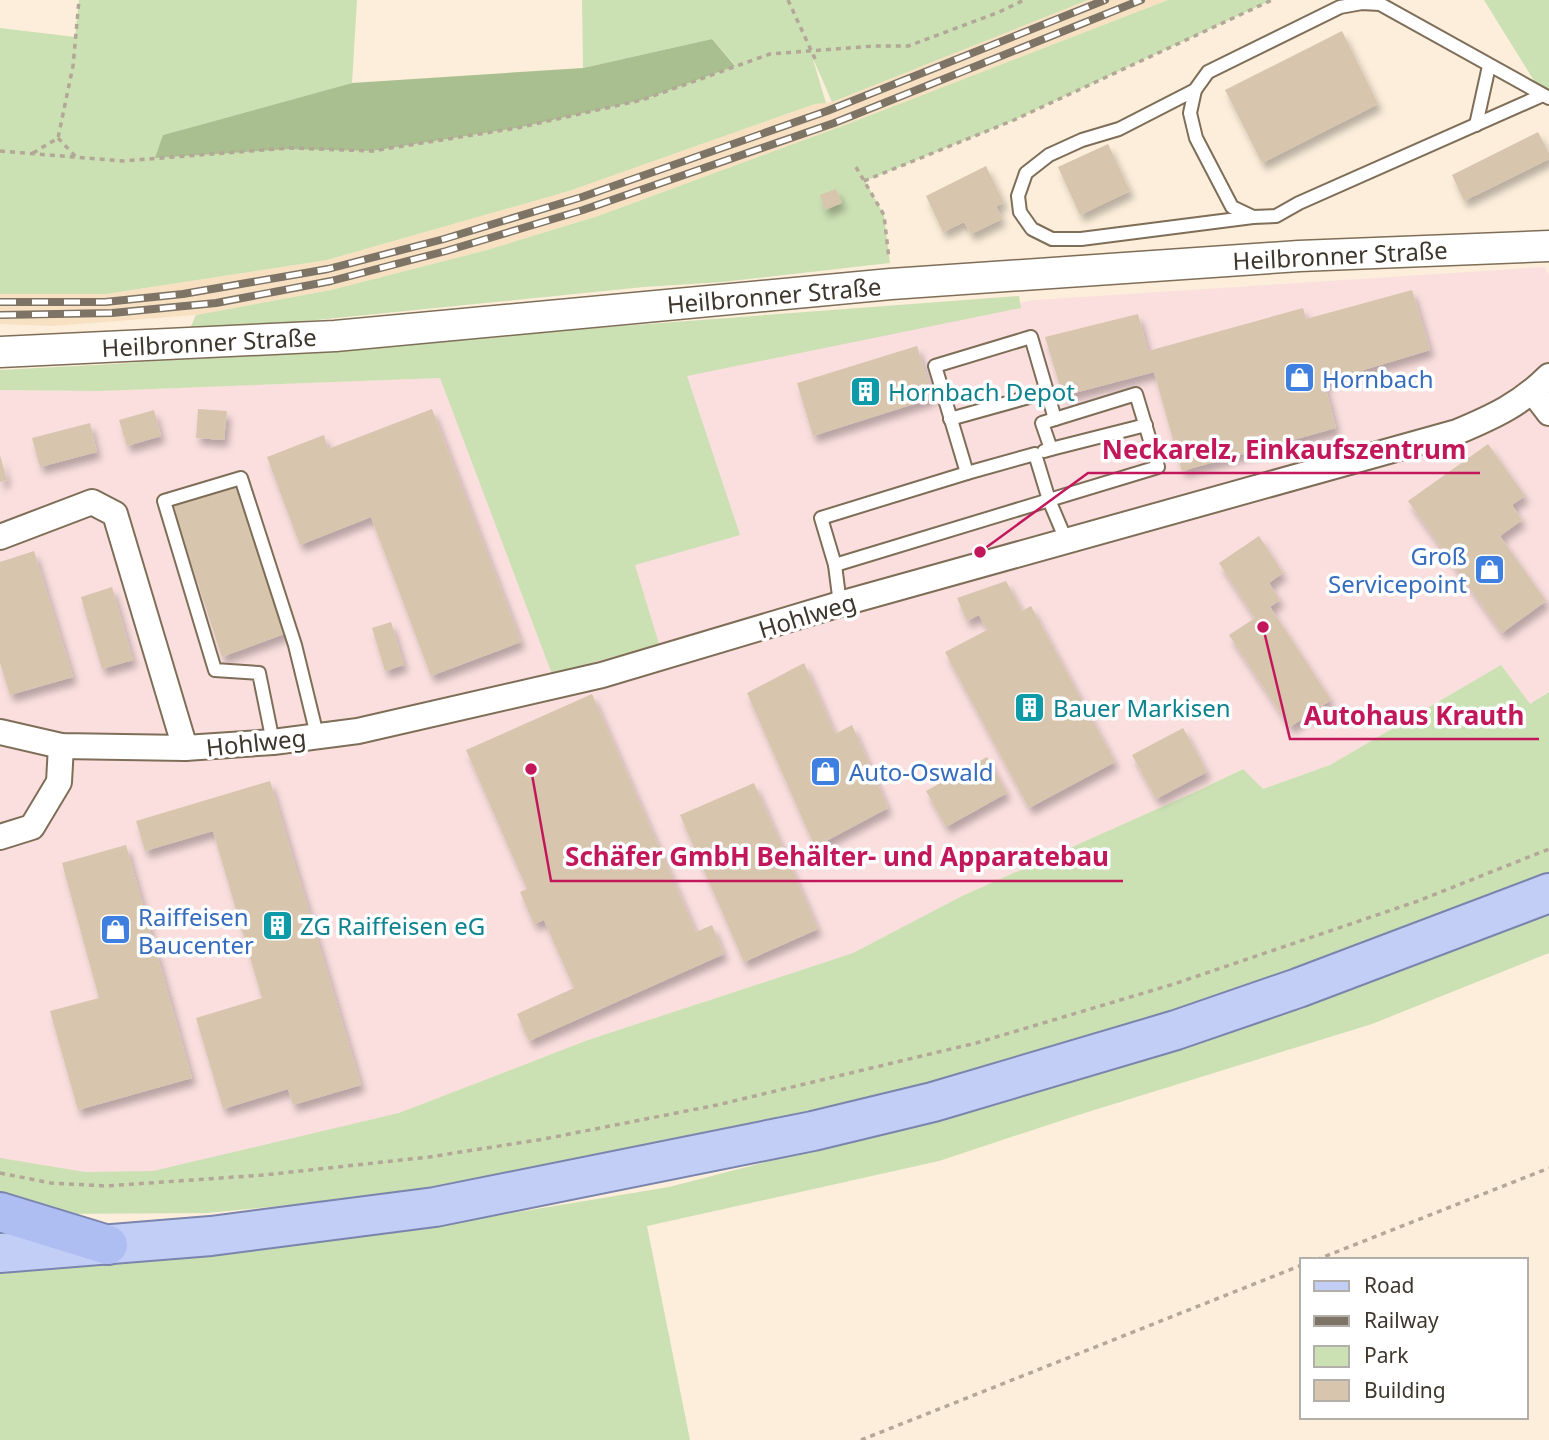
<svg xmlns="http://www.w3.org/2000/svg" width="1549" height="1440" font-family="'Noto Sans',sans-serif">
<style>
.commercial{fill:#fadfde}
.built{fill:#f8e1c2}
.green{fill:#cbe0b3}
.forest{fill:#a9bf8f}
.building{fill:#d7c5ad;filter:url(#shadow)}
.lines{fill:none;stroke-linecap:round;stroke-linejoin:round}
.service-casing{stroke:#7e6e58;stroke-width:16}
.minor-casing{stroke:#7e6e58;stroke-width:28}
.tertiary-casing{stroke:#7e6e58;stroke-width:33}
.primary-casing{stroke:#7a84ac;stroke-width:42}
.trunk-casing{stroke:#7a84ac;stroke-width:42}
.path{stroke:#b3a797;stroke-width:3.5;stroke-dasharray:5 5;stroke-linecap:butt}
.service{stroke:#fff;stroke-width:12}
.minor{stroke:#fff;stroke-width:24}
.tertiary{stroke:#fff;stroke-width:30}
.primary{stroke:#c2cef6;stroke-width:38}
.trunk{stroke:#aebef3;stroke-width:38}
.rail-casing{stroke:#7d7466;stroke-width:8}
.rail{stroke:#fff;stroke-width:5;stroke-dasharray:16;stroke-linecap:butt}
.labels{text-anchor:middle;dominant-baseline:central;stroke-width:7;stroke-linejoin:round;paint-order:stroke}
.street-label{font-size:24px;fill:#3e372d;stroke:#fff}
.shop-label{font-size:24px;fill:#366cbe;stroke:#fff;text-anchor:start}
.culture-label{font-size:24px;fill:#0d838f;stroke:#fff;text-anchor:start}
.leader{fill:none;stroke:#c2185b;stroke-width:2.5}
.callout-dot{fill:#c2185b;stroke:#fff;stroke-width:2.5}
.callout-label{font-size:26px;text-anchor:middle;font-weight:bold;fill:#c2185b;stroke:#fff;stroke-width:7;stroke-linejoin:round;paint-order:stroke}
</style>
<defs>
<filter id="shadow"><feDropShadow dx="4" dy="7" stdDeviation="3.5" flood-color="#0004"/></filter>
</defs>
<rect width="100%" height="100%" fill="#fceeda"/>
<!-- commercial -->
<polygon class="commercial" points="1544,267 1549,275 1549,691 1530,705 1501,665 1330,765 1263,789 1242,769 1193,793 962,896 853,953 588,1040 400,1113 264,1175 0,1173 0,390 100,391 440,378 855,331 1035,300"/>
<!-- built -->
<polygon class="built" points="1088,0 1168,0 853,122 598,216 487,250 331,290 196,315 53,326 0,324 0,294 106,294 327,260 569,191 815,104 832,102"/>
<!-- green -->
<g class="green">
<polygon points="79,0 357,0 352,83 163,135 156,158 289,148 372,151 517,128 642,100 735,65 712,39 583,68 582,0 1088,0 832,102 812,56 826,103 815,104 569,191 327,260 106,294 0,294 0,28 75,37"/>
<polygon points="1168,0 1272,0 1014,120 865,181 884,215 890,263 722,282 644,287 188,333 196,315 331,290 487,250 598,216 853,122"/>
<polygon points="1484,0 1549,0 1549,98 1543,95"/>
<polygon points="1019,296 1021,308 687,376 740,535 635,565 659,644 552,674 440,378 100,391 0,390 0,370 114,364"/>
<polygon points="1501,665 1530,704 1549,692 1549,875 1304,969 1000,1065 833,1110 433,1191 207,1213 49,1214 0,1203 0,1158 85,1172 153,1171 399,1113 588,1040 853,953 962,896 1193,793 1243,769 1263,789 1330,765"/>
<polygon points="1549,912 1549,953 1372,1024 1075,1116 939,1161 647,1226 690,1440 0,1440 0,1274 236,1252 446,1224 669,1187 961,1112"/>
</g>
<!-- forest -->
<polygon class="forest" points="712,39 735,66 642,100 517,128 372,151 289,149 155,158 163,135 352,83 583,68"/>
<!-- building -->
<g class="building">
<polygon points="1342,31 1378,104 1262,163 1225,90"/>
<polygon points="1538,132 1549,153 1549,159 1464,201 1452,175"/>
<polygon points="1108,144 1130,191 1080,215 1058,167"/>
<polygon points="986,166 1004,203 996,206 1002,219 971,234 964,222 943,232 926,196"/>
<polygon points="836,189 842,203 825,210 820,195"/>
<polygon points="1412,290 1430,350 1324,382 1336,428 1182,471 1154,372 1063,396 1045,337 1138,314 1148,351 1303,308 1306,319"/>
<polygon points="917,346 933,398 813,436 797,383"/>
<polygon points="198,409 227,411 224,440 196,438"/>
<polygon points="432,409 521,642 431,676 371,517 300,545 267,457 324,435 328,449"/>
<polygon points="154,410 161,436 127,446 119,420"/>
<polygon points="90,423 97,452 40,467 32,438"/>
<polygon points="1488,444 1525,496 1512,505 1522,520 1500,536 1546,601 1502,633 1408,501"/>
<polygon points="0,455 7,480 0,482"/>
<polygon points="241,482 287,633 222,657 171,502"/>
<polygon points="1259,536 1283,573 1269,583 1280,600 1270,607 1331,700 1290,727 1229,635 1255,618 1219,563"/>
<polygon points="34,551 73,677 10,695 0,663 0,562"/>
<polygon points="1006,581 1022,611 1031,606 1115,762 1029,808 945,652 987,630 979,615 967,621 957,598"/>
<polygon points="112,587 133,660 102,669 81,597"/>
<polygon points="391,622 404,665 385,671 372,628"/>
<polygon points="804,663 835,734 852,725 888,808 815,847 747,693"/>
<polygon points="592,694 696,932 712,925 724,954 529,1041 517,1014 574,988 544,920 534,924 520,892 527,889 466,750"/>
<polygon points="1183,728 1207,772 1156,799 1132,755"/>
<polygon points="987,757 1007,793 946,827 926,791"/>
<polygon points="270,781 361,1085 293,1105 288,1089 223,1109 196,1018 262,998 213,831 145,851 136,821"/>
<polygon points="754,783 818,929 744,962 680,815"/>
<polygon points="126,845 192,1078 78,1110 50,1011 99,998 62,863"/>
</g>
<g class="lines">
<defs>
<g id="service">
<polyline points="1195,90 1190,113 1196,138 1232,207 1253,217 1276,216 1299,203 1543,95"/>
<polyline points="1476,125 1489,66"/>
<polyline points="1253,217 1081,239 1052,239 1032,229 1020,212 1018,196 1026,173 1049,155 1082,140 1119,129 1195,90 1208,72 1340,7 1362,3 1380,4 1549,98"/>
<polygon points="1031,337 1055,419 1136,394 1158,467 835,565 821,518 967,473 935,366"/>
<polyline points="950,419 1047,392"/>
<polyline points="1051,449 1146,425"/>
<polyline points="1044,451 1051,449 1042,423 1055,419"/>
<polyline points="967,473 1035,454 1049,500 1066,540"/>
<polyline points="835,565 840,604"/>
<polyline points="273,742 259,673 215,670 164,501 241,478 295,645 317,735"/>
</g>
<g id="minor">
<polyline points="1533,392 1549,413"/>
<polyline points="0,537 92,502 115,514 185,748"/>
<path d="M 0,732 L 61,746 L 185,748 L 273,742 L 358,731 L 602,675 L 840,604 L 1457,432 C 1493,417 1521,404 1549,376"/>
<polyline points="0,837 32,827 59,782 61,746"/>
</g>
<polyline id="tertiary" points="0,352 335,336 891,284 1299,256 1549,246"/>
<polyline id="primary" points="0,1253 211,1236 435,1207 813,1131 933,1102 1176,1030 1298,988 1549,893"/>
<polyline id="trunk" points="0,1212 108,1245"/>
</defs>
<!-- service casing -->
<use href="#service" class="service-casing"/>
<!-- minor casing -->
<use href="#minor" class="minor-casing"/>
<!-- tertiary casing -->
<use href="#tertiary" class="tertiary-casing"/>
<!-- primary casing -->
<use href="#primary" class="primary-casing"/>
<!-- trunk casing -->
<use href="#trunk" class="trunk-casing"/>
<!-- path -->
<g class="path">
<polyline points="788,0 816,61"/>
<polyline points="58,138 76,157"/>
<polyline points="0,151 123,161 289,148 372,151 517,128 642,100 770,54 874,46 908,46 999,12 1024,0"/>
<polyline points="33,153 58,138 73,66 79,0"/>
<polyline points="856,167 884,215 889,259"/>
<polyline points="864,181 1014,120 1272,0"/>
<polyline points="0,1173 51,1183 106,1186 264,1175 429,1157 544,1139 717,1105 976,1043 1174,984 1418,901 1549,849"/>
<polyline points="1316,1260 1549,1168"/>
<polyline points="861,1440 1302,1265"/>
</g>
<!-- service -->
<use href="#service" class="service"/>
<!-- minor -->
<use href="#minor" class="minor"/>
<!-- tertiary -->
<use href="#tertiary" class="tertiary"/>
<!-- primary -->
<use href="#primary" class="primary"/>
<!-- trunk -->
<use href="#trunk" class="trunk"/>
<defs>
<g id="rail">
<polyline points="0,302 105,302 183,294 328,269 444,239 582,197 827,111 1105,0"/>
<polyline points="0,315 112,313 216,303 331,281 446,251 583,210 834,123 1141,0"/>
</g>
</defs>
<!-- rail casing -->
<use href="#rail" class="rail-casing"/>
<!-- rail -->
<use href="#rail" class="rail"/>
</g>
<!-- icons -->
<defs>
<symbol id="shop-square" viewBox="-11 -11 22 22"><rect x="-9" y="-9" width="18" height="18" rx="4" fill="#3f7fe0" stroke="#fff"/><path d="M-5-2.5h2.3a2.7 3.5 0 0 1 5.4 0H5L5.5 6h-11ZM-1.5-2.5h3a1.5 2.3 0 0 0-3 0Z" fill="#fff"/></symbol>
<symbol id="building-square" viewBox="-11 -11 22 22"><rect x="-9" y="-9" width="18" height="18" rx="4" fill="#0f9aa8" stroke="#fff"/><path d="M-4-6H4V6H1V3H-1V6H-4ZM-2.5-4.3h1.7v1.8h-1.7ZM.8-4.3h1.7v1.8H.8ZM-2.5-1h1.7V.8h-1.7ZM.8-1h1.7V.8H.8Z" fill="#fff"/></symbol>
</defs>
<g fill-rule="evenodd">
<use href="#shop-square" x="1282" y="360" width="35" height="35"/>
<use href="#building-square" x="848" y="374" width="35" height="35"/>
<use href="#shop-square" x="1472" y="552" width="35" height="35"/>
<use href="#building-square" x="1012" y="690" width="35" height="35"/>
<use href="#shop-square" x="808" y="754" width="35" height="35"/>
<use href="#building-square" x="260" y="908" width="35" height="35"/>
<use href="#shop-square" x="98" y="912" width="35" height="35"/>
</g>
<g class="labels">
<!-- street labels -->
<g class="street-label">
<text transform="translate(1340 255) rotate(-3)">Heilbronner Straße</text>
<text transform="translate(774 295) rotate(-5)">Heilbronner Straße</text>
<text transform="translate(209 342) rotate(-3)">Heilbronner Straße</text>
<text transform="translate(807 615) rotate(-17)">Hohlweg</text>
<text transform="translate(256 742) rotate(-6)">Hohlweg</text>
</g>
<!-- shop labels -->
<g class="shop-label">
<text x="1322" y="378">Hornbach</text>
<text x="1467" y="555" text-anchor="end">Groß<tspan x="1467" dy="28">Servicepoint</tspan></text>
<text x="849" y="771">Auto-Oswald</text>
<text x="138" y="916">Raiffeisen<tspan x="138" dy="28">Baucenter</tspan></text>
</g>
<!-- culture labels -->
<g class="culture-label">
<text x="888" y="391">Hornbach Depot</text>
<text x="1053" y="707">Bauer Markisen</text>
<text x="300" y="925">ZG Raiffeisen eG</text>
</g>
</g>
<!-- callouts -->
<path class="leader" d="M980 552L1088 473H1480M1263 627L1290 739H1539M531 769L551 881H1123"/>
<g class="callout-dot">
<circle cx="980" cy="552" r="7"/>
<circle cx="1263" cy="627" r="7"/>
<circle cx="531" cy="769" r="7"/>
</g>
<g class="callout-label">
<text x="1284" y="459">Neckarelz, Einkaufszentrum</text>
<text x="1414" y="725">Autohaus Krauth</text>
<text x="837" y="866">Schäfer GmbH Behälter- und Apparatebau</text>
</g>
<!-- legend -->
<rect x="1300" y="1258" width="228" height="161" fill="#ffffff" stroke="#b2afab" stroke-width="2"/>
<rect x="1314" y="1281" width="35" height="10" fill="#c2cef6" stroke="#b2afab" stroke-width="2"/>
<text x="1364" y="1293" font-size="21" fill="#3e372d">Road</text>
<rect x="1314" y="1316" width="35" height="10" fill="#7d7466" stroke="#b2afab" stroke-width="2"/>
<text x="1364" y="1328" font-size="21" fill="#3e372d">Railway</text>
<rect x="1314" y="1346" width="35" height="21" fill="#cbe0b3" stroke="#b2afab" stroke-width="2"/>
<text x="1364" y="1363" font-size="21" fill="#3e372d">Park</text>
<rect x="1314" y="1380" width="35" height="21" fill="#d7c5ad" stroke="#b2afab" stroke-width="2"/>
<text x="1364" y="1398" font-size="21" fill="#3e372d">Building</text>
</svg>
